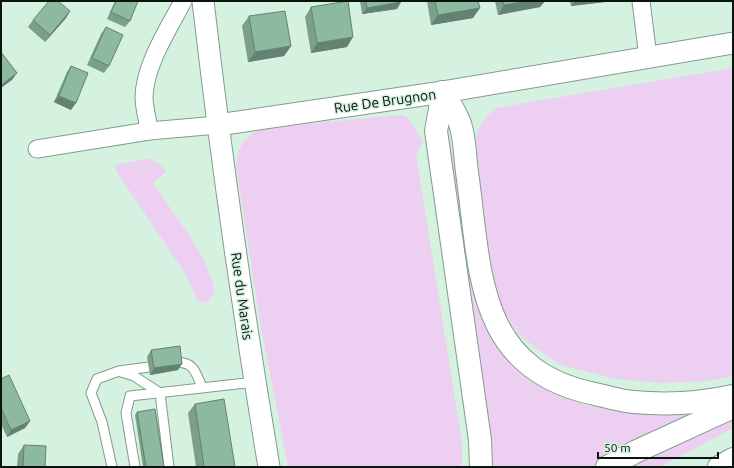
<svg xmlns="http://www.w3.org/2000/svg" width="734" height="468" font-family="Ubuntu,sans-serif">
<style>
.green{fill:#edcff2}
.lines{fill:none;stroke-linecap:round;stroke-linejoin:round}
.service-casing{stroke:#829c8d;stroke-width:11}
.minor-casing{stroke:#829c8d;stroke-width:19}
.tertiary-casing{stroke:#829c8d;stroke-width:23}
.motorway-casing{stroke:#829c8d;stroke-width:24}
.service{stroke:#fff;stroke-width:9}
.minor{stroke:#fff;stroke-width:17}
.tertiary{stroke:#fff;stroke-width:21}
.motorway{stroke:#fff;stroke-width:22}
.wall{fill:#7a9f8a}
.shaded-wall{fill:#638271}
.building{fill:#8eb9a1;stroke:#638271}
.labels{text-anchor:middle;dominant-baseline:central;stroke-width:3;stroke-linejoin:round;paint-order:stroke}
.street-label{font-size:14px;fill:#0b140f;stroke:#d5f1e0}
</style>
<rect width="100%" height="100%" fill="#d5f1e0"/>
<!-- green -->
<g class="green">
<path d="M 733,68 L 733,376 L 708,381 L 661,383 L 616,379 L 558,364 L 519,335 L 500,306 L 486,252 L 476,137 C 480,123 485,117 496,108 Z"/>
<path d="M 400,115 L 407,117 L 423,141 L 416,154 L 462,443 L 462,467 L 288,467 L 261,327 L 236,166 C 239,144 243,139 262,128 Z"/>
<polygon points="446,127 450,139 477,299 507,357 546,389 588,406 640,414 691,413 692,422 610,456 594,467 491,467"/>
<path d="M 149,158 L 158,163 L 166,171 L 153,184 C 176,218 206,251 215,292 L 207,303 L 197,300 L 187,276 L 116,171 L 115,165 Z"/>
<polygon points="733,413 733,428 660,467 616,467"/>
</g>
<g class="lines">
<defs>
<g id="service">
<path d="M 177,362 C 195,363 195,372 202,387"/>
<polyline points="121,372 134,376 160,393 169,467"/>
<polyline points="112,467 102,422 91,393 97,379 119,371 149,367"/>
<polyline points="135,467 126,413 130,396 255,382"/>
</g>
<g id="minor">
<polyline points="641,1 648,57"/>
<path d="M 149,131 C 148,120 144,108 144,97 C 145,64 168,30 183,1"/>
<polyline points="37,149 149,131 218,125"/>
</g>
<g id="tertiary">
<path d="M 203,1 C 221,157 243,312 269,467"/>
<polyline points="218,125 443,92 733,43"/>
</g>
<g id="motorway">
<path d="M 443,92 C 449,103 458,115 461,127 C 465,141 465,158 467,172 C 481,271 475,369 595,394 C 608,397 621,401 634,402 C 666,405 701,403 733,396"/>
<polyline points="443,92 436,131 480,440 481,467"/>
<polyline points="607,467 635,452 733,407"/>
<polyline points="719,467 733,459"/>
</g>
</defs>
<!-- service casing -->
<use href="#service" class="service-casing"/>
<!-- minor casing -->
<use href="#minor" class="minor-casing"/>
<!-- tertiary casing -->
<use href="#tertiary" class="tertiary-casing"/>
<!-- motorway casing -->
<use href="#motorway" class="motorway-casing"/>
<!-- service -->
<use href="#service" class="service"/>
<!-- minor -->
<use href="#minor" class="minor"/>
<!-- tertiary -->
<use href="#tertiary" class="tertiary"/>
<!-- motorway -->
<use href="#motorway" class="motorway"/>
</g>
<!-- wall -->
<g class="wall">
<polygon points="115,1 138,1 130,21 125,27 107,19"/>
<polygon points="360,1 401,1 397,9 362,14"/>
<polygon points="427,1 478,1 473,18 431,25"/>
<polygon points="495,1 545,1 540,7 498,15"/>
<polygon points="570,1 606,1 605,2 571,6"/>
<polygon points="311,7 347,47 311,53 305,17"/>
<polygon points="70,11 66,18 45,42 28,27 33,20"/>
<polygon points="249,16 291,46 284,56 248,62 242,26"/>
<polygon points="106,27 109,66 104,73 87,65 101,34"/>
<polygon points="71,66 71,110 54,102 67,72"/>
<polygon points="151,350 178,370 150,375 147,357"/>
<polygon points="1,379 30,421 25,428 7,437 1,424"/>
<polygon points="195,404 235,467 196,467 188,413"/>
<polygon points="137,412 164,467 143,467 135,415"/>
<polygon points="24,445 45,467 17,467 18,454"/>
</g>
<!-- shaded-wall -->
<g class="shaded-wall">
<polygon points="529,1 545,1 540,7 498,15 504,5"/>
<polygon points="575,1 606,1 605,2 571,6"/>
<polygon points="401,2 397,9 362,14 367,8"/>
<polygon points="480,8 473,18 431,25 438,15"/>
<polygon points="70,11 66,18 45,42 50,35"/>
<polygon points="353,37 347,47 311,53 317,43"/>
<polygon points="291,46 284,56 248,62 255,52"/>
<polygon points="17,73 12,80 1,88 1,85"/>
<polygon points="59,96 76,103 71,110 54,102"/>
<polygon points="182,364 178,370 150,375 154,368"/>
<polygon points="30,421 25,428 7,437 11,430"/>
</g>
<!-- building -->
<g class="building">
<polygon points="49,1 58,1 70,11 50,35 33,20"/>
<polygon points="116,1 138,1 130,21 111,12"/>
<polygon points="348,1 353,37 317,43 311,7"/>
<polygon points="366,1 401,1 401,2 367,8"/>
<polygon points="435,1 478,1 480,8 438,15"/>
<polygon points="503,1 529,1 504,5"/>
<polygon points="285,11 291,46 255,52 249,16"/>
<polygon points="106,27 123,35 109,66 92,58"/>
<polygon points="1,52 17,73 1,85"/>
<polygon points="71,66 88,73 76,103 59,96"/>
<polygon points="180,346 182,364 154,368 151,350"/>
<polygon points="9,375 30,421 11,430 1,408 1,379"/>
<polygon points="224,399 235,467 204,467 195,404"/>
<polygon points="155,409 164,467 146,467 137,412"/>
<polygon points="24,445 46,446 45,467 23,467"/>
</g>
<g class="labels">
<!-- street labels -->
<g class="street-label">
<text transform="translate(385 101) rotate(-8)">Rue De Brugnon</text>
<text transform="translate(242 296) rotate(82)">Rue du Marais</text>
</g>
</g>
<!-- border -->
<rect width="734" height="468" fill="none" stroke="#0b140f" stroke-width="4"/>
<!-- scale -->
<path d="M598 452v6h120v-6" fill="none" stroke="#0b140f" stroke-width="2"/>
<text x="604" y="452" font-size="12" fill="#0b140f" stroke="#d5f1e0" stroke-width="3" paint-order="stroke">50 m</text>
</svg>
